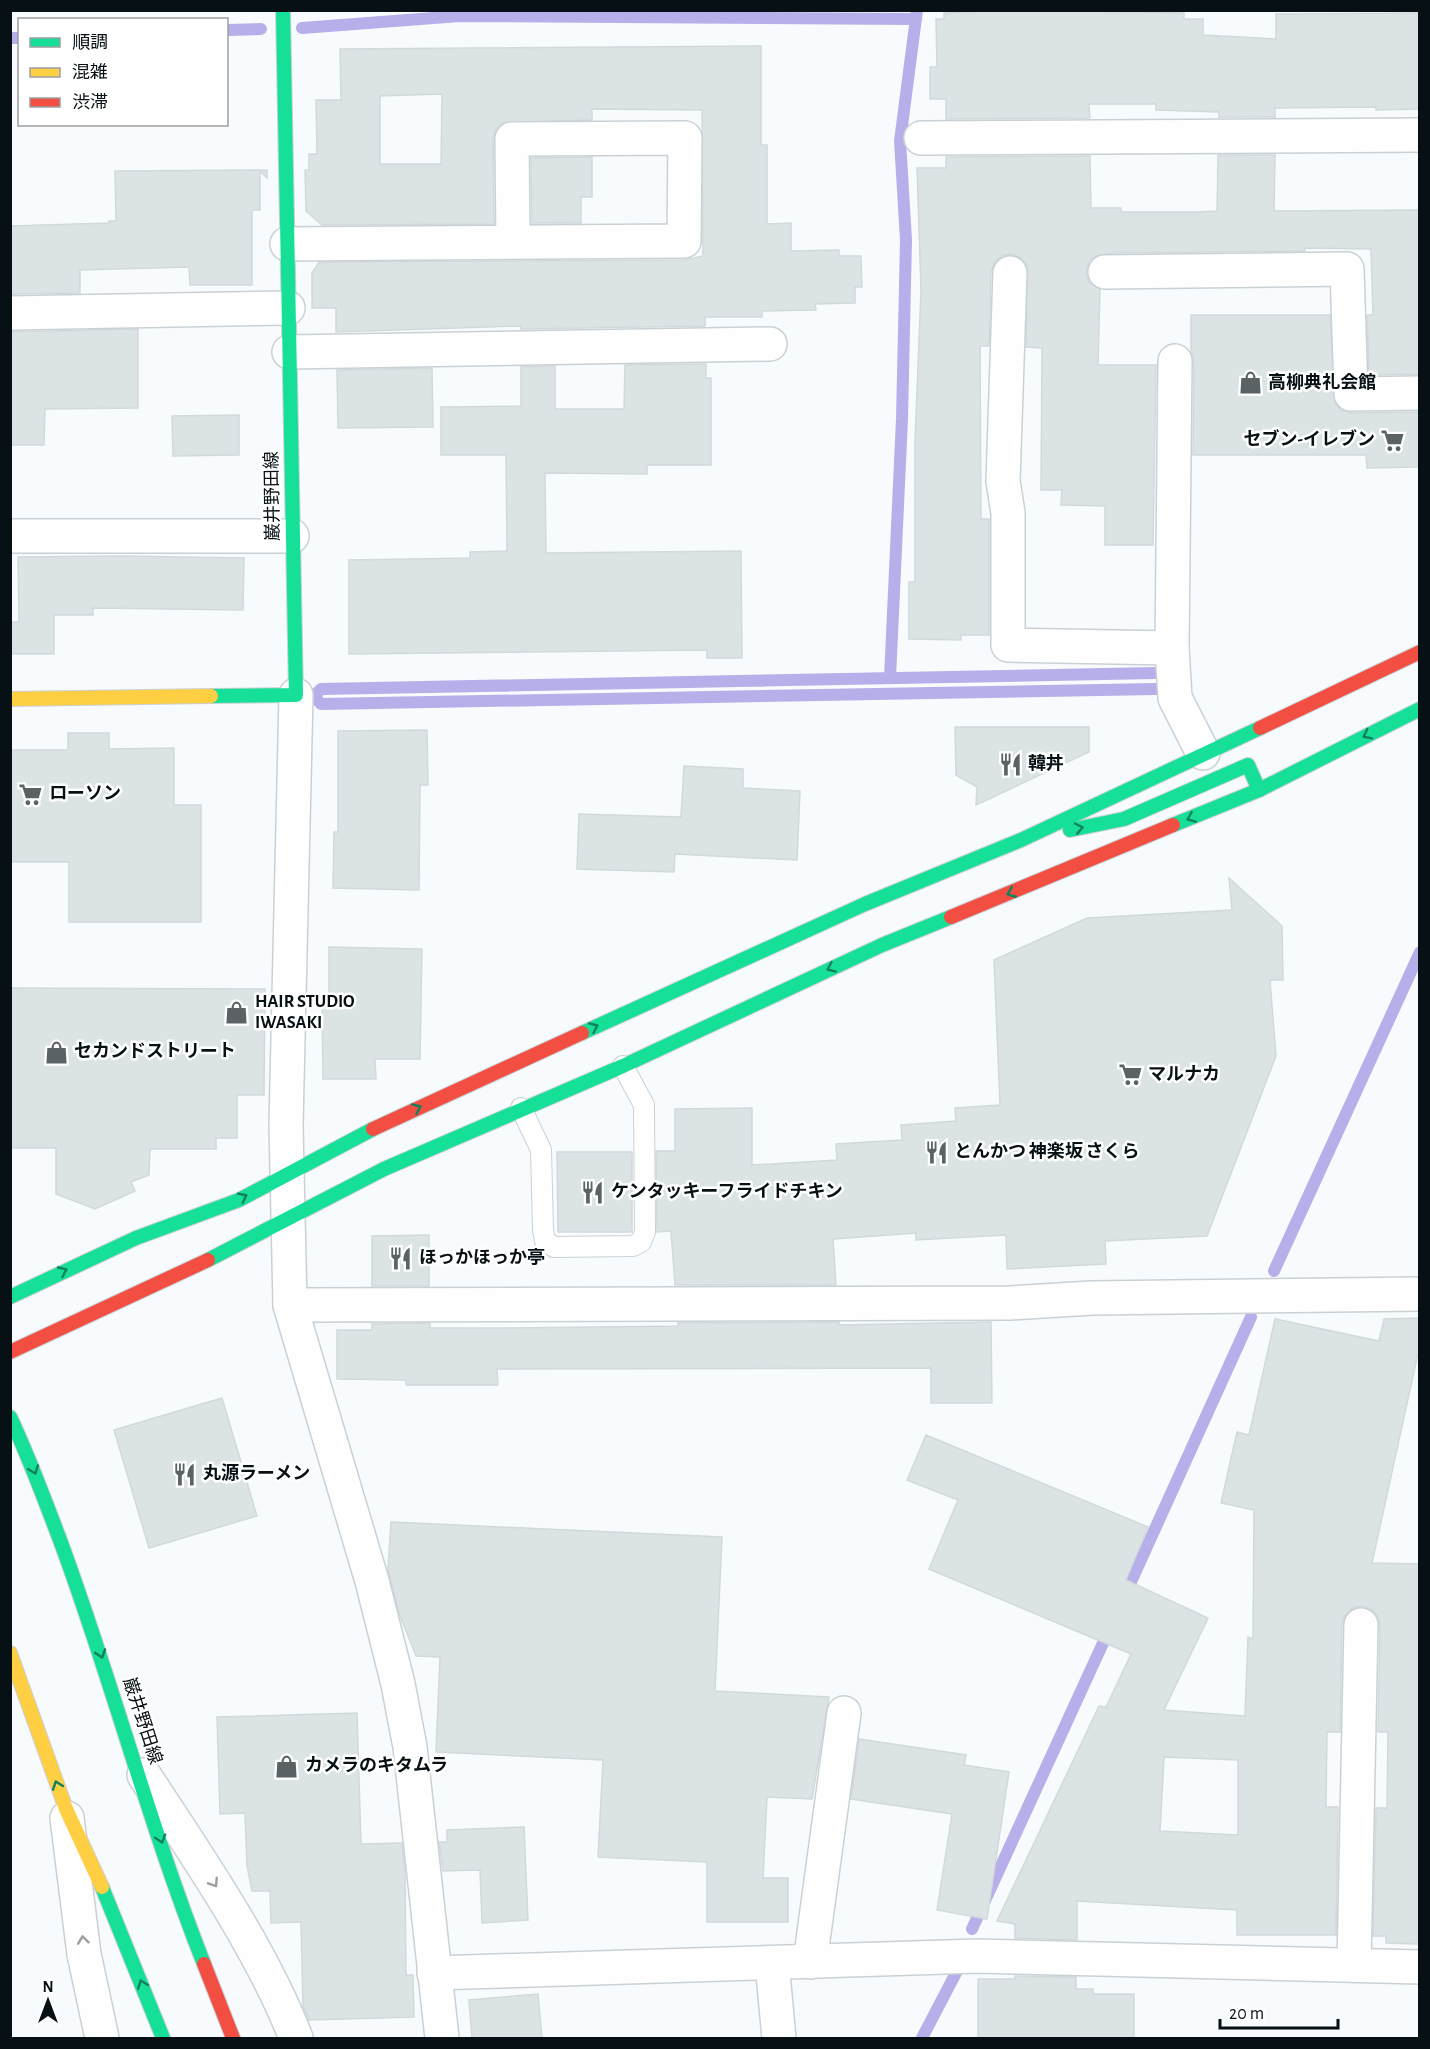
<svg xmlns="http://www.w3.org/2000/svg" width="1430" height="2049" font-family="'Alegreya Sans','Noto Sans JP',sans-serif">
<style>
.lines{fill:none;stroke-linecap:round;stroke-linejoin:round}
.stream{stroke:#b7afe9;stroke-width:12}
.building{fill:#dbe3e5;stroke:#d2d9db;stroke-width:1.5;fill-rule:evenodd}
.lane-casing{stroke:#cad1d5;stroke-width:22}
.street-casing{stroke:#cad1d5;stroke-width:36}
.fast-casing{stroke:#cad1d5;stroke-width:16}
.slow-casing{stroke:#cad1d5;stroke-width:16}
.jam-casing{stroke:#cad1d5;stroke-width:16}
.lane{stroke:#fefeff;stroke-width:20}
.street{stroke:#fefeff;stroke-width:33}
.fast{stroke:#16e098;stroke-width:14}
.slow{stroke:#ffcf43;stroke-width:14}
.jam{stroke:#f24e42;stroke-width:14}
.oneway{stroke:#0f825d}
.oneway2{stroke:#9b9fa1}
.labels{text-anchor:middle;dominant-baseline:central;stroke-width:5;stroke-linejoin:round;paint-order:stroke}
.poi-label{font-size:18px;font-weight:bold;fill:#071015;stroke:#fff;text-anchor:start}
.street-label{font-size:18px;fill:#071015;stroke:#fff}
</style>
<rect width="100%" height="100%" fill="#f8fbfd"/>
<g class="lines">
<!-- stream -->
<g class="stream">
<polyline points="302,28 460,16 916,19"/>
<polyline points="226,30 261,29"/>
<polyline points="10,38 20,38"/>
<polyline points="1155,673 321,689 314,696 321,704 1156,689"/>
<polyline points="890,678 902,419 906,240 900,141 917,10"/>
<polyline points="1274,1271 1420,952"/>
<polyline points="1125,1595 1251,1317"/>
<polyline points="972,1929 1109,1630"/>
<polyline points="922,2038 958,1969"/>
</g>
</g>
<!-- building -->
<g class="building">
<polygon points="1013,10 1184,13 1184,19 1203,19 1203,35 1276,39 1276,14 1419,13 1419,109 1376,110 1376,107 1275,108 1275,117 1219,117 1219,112 1156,110 1156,104 1089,104 1090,118 946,119 946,99 930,99 930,67 937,67 936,19 944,19 944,13"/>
<path d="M 761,46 L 761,145 L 767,145 L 767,224 L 791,223 L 791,251 L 839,250 L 839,256 L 861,256 L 862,287 L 855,287 L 855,303 L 815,304 L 816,310 L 762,311 L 762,317 L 705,317 L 705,326 L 521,329 L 521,326 L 336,332 L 336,308 L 312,308 L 312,273 L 319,262 L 684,260 L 703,256 L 702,110 L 592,109 L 592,120 L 503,123 L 496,129 L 493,139 L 494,224 L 322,225 L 306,211 L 305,170 L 309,170 L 309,154 L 317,154 L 316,100 L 341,100 L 340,49 ZM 442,94 L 441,164 L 380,164 L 380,96 Z"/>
<polygon points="1218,155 1275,155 1274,211 1419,210 1419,374 1369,375 1367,315 1373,315 1371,249 1305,248 1305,251 1114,253 1096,256 1089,262 1086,273 1089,282 1100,289 1098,365 1156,365 1153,545 1105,545 1105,506 1061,505 1062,490 1041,490 1042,348 1026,347 1027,265 1019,257 1011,254 1002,256 994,263 991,272 989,346 980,346 981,519 989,519 989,635 961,635 961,640 909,639 909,582 915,582 915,442 921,290 917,168 946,168 946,157 1090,156 1091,208 1121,208 1121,212 1195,212 1217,211"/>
<polygon points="592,157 592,197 581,197 581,223 532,223 531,158"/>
<polygon points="267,170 267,178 260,171 260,210 252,210 252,285 190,285 189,267 80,270 80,293 10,294 10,226 109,223 109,221 116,221 115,171"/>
<polygon points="1191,315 1330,315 1335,403 1341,410 1351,413 1419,412 1419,467 1367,468 1366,455 1193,455 1194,361 1191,351"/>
<polygon points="138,329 138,408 45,409 44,445 10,445 10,332"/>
<polygon points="706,364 706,378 711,378 711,465 647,465 647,474 545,473 546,553 741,551 742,658 707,658 707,650 349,654 349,560 470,558 470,552 507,551 506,455 441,455 441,407 521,406 521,367 555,366 555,409 624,409 625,365"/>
<polygon points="432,368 433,427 338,428 337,370"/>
<polygon points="239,415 239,455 173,456 172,416"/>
<polygon points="122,556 244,558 243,610 93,608 93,615 54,615 54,654 10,654 10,622 19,622 18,557"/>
<polygon points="955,727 1089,727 1089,752 976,805 977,787 956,775"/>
<polygon points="427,730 428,785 420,785 419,890 333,888 334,832 338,832 338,731"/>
<polygon points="68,733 109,733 109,749 174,748 174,805 201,805 201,922 69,922 69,862 10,862 10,750 68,750"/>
<polygon points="684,766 743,769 743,788 800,791 797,860 675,854 674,872 577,869 579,814 681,817"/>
<polygon points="1229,878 1282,926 1283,980 1270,980 1276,1056 1207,1236 1105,1241 1106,1264 1007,1269 1006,1235 916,1240 916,1233 833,1239 836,1285 675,1285 671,1231 657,1232 656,1151 675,1151 675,1109 752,1108 752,1165 837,1160 836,1144 902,1140 901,1125 956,1121 955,1108 1000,1105 994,960 1087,918 1232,910"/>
<polygon points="329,947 422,949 420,1059 375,1059 376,1079 323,1079 322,1007 329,1007"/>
<polygon points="10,988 265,989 264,1095 237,1095 237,1138 216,1138 216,1149 150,1149 149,1175 131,1182 135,1191 95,1209 56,1194 56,1148 10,1148"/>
<polygon points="557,1152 632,1152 632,1232 558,1232"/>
<polygon points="429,1235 429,1286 372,1286 372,1236"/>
<path d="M 1419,1318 L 1419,1349 L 1372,1563 L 1419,1564 L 1419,1944 L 1386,1943 L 1386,1936 L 1373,1936 L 1376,1808 L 1387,1808 L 1388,1732 L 1378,1732 L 1380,1625 L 1378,1617 L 1371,1609 L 1361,1606 L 1351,1609 L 1345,1616 L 1342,1624 L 1340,1732 L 1327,1732 L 1326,1807 L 1338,1807 L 1336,1935 L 1237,1935 L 1237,1910 L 1077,1901 L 1077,1940 L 1015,1938 L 1015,1924 L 997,1921 L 1099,1706 L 1106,1707 L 1131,1654 L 929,1569 L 958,1500 L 907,1480 L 926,1435 L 1148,1527 L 1126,1580 L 1208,1618 L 1164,1710 L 1245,1716 L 1248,1637 L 1253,1639 L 1254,1510 L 1221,1503 L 1237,1432 L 1249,1435 L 1275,1319 L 1379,1341 L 1384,1319 ZM 1164,1757 L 1238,1760 L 1238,1835 L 1160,1831 Z"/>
<polygon points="839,1322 839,1325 991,1322 992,1403 931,1403 931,1368 497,1369 498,1385 406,1385 406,1380 337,1379 337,1330 372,1330 372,1324 430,1323 430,1328 499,1328 678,1326 678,1323"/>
<polygon points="222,1398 257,1516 149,1548 114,1430"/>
<polygon points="391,1522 722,1537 715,1691 829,1697 812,1799 767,1797 763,1878 788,1878 788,1922 707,1922 707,1862 598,1857 603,1760 436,1752 440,1657 416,1656 399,1613 388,1569"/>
<polygon points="357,1713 361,1844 402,1843 405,1873 406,1975 413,1975 414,2017 309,2020 303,2006 301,1922 271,1923 270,1891 252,1891 247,1866 245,1813 220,1814 217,1717"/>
<polygon points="859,1739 966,1755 964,1765 1009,1772 987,1919 937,1910 952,1814 851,1799"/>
<polygon points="524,1827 528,1920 482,1923 480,1870 443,1871 439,1842 447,1842 447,1830"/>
<polygon points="1015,1976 1076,1977 1076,1989 1093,1989 1093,1994 1134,1994 1134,2038 978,2038 978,1979 1015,1979"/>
<polygon points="538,1994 542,2038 472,2038 469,2000"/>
</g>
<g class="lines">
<defs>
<polyline id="lane" points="521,1108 541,1150 543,1230 545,1241 554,1247 633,1246 641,1242 645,1232 644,1105 623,1066"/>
<g id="street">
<polyline points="921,138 1420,135"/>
<polyline points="287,244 684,241 685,138 512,139 513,242"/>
<polyline points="1105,272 1347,269 1351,394 1420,393"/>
<polyline points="1010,273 1003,481 1008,513 1008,645 1172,648 1175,361"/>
<polyline points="10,313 288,308"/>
<polyline points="289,352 770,344"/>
<polyline points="10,536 292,536"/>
<polyline points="1172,648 1175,698 1203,753"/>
<polyline points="296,695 286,1125 290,1305 372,1581 398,1684 410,1747 442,2038"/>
<polyline points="290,1305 1010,1303 1092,1298 1420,1294"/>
<path d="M 144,1775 C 197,1856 261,1948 296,2038"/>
<polyline points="67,1818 84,1954 102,2038"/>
<polyline points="810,1962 844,1713"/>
<polyline points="772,1963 779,2038"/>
<polyline points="1354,1965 1361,1625"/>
<polyline points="434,1973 977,1956 1420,1967"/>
</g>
<g id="fast">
<polyline points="211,696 296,695 283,10"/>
<polyline points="1173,825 1259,790 1420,709"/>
<polyline points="1070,830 1124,819 1248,765 1259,790"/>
<polyline points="582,1033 865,904 1021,840 1260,728"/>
<polyline points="208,1260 384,1169 623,1066 882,945 951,917"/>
<polyline points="10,1297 136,1238 239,1200 373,1129"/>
<path d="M 10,1417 C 29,1457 44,1498 60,1540 C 112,1680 149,1825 204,1964"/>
<polyline points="102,1887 163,2038"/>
</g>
<g id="slow">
<polyline points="10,699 211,696"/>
<polyline points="10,1653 66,1809 102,1887"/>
</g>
<g id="jam">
<polyline points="1260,728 1420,652"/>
<polyline points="951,917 1173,825"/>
<polyline points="373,1129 582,1033"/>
<polyline points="10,1352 208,1260"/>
<polyline points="204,1964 233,2038"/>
</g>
</defs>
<!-- lane casing -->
<use href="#lane" class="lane-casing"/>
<!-- street casing -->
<use href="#street" class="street-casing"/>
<!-- fast casing -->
<use href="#fast" class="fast-casing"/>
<!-- slow casing -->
<use href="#slow" class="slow-casing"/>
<!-- jam casing -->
<use href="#jam" class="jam-casing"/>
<!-- lane -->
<use href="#lane" class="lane"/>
<!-- street -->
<use href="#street" class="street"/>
<!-- fast -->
<use href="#fast" class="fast"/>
<!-- slow -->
<use href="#slow" class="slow"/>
<!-- jam -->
<use href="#jam" class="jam"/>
</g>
<!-- one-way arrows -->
<defs><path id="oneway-chevron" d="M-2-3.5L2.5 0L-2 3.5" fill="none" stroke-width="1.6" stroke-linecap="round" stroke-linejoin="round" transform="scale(1.5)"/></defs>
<g class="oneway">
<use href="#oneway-chevron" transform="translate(1367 735) rotate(153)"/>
<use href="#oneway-chevron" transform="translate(1191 818) rotate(157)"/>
<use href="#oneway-chevron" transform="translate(1079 828) rotate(-12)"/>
<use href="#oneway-chevron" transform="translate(1011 893) rotate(158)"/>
<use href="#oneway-chevron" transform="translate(831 968) rotate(156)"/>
<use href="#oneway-chevron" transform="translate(594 1027) rotate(-24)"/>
<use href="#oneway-chevron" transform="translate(417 1108) rotate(-24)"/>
<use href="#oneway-chevron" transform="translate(243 1197) rotate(-27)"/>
<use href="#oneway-chevron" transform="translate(63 1271) rotate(-25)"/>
<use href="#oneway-chevron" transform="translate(34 1470) rotate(70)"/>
<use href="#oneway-chevron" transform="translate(101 1654) rotate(71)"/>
<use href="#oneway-chevron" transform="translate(57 1785) rotate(-110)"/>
<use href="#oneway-chevron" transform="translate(161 1839) rotate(72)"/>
<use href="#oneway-chevron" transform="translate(142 1984) rotate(-111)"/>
</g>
<g class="oneway2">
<use href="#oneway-chevron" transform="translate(214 1883) rotate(57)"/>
<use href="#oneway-chevron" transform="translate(83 1940) rotate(-97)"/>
</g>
<!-- icons -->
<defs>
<symbol id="shop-bare" viewBox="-9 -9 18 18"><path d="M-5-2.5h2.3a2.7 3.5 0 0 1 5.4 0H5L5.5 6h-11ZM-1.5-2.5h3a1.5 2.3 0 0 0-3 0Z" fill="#5b6266" stroke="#fff" stroke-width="2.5" paint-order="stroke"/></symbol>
<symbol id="supermarket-bare" viewBox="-9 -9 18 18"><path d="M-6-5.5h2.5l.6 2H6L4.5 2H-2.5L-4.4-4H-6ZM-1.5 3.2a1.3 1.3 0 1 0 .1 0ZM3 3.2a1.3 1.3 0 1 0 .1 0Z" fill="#5b6266" stroke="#fff" stroke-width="2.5" paint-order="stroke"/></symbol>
<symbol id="restaurant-bare" viewBox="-9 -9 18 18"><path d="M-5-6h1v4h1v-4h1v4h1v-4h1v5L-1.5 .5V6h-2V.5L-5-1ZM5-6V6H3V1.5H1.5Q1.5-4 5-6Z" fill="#5b6266" stroke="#fff" stroke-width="2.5" paint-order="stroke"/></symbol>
</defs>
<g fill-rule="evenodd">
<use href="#shop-bare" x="1234" y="366" width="33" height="33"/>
<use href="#supermarket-bare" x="1376" y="424" width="33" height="33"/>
<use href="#restaurant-bare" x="994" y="748" width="33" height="33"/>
<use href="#supermarket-bare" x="14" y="778" width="33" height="33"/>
<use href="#shop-bare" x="220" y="996" width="33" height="33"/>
<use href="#shop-bare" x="40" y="1036" width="33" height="33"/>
<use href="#supermarket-bare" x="1114" y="1058" width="33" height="33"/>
<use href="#restaurant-bare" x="920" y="1136" width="33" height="33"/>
<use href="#restaurant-bare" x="576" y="1176" width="33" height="33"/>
<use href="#restaurant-bare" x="384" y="1242" width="33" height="33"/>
<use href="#restaurant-bare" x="168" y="1458" width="33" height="33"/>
<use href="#shop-bare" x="270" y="1750" width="33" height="33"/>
</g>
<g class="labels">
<!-- poi labels -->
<g class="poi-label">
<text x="1268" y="383">高柳典礼会館</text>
<text x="1375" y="440" text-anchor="end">セブン-イレブン</text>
<text x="1028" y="764">韓丼</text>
<text x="49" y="794">ローソン</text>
<text x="255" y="1002">HAIR STUDIO<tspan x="255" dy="21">IWASAKI</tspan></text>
<text x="74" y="1052">セカンドストリート</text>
<text x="1148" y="1075">マルナカ</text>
<text x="954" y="1152">とんかつ 神楽坂 さくら</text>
<text x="611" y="1192">ケンタッキーフライドチキン</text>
<text x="419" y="1258">ほっかほっか亭</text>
<text x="203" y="1474">丸源ラーメン</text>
<text x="305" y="1766">カメラのキタムラ</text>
</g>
<!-- street labels -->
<g class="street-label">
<text transform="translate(273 496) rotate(-91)">巌井野田線</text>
<text transform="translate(142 1721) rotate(72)">巌井野田線</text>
</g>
</g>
<!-- border -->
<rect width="1430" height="2049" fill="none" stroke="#071015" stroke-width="24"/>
<!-- legend -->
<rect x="18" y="18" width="210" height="108" fill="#ffffff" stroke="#9c9fa1" stroke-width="1.5"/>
<rect x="30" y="38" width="30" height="9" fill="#16e098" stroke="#9c9fa1" stroke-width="1.5"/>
<text x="72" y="48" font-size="18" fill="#071015">順調</text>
<rect x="30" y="68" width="30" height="9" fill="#ffcf43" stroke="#9c9fa1" stroke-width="1.5"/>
<text x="72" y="78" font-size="18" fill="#071015">混雑</text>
<rect x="30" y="98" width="30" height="9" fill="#f24e42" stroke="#9c9fa1" stroke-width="1.5"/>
<text x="72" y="108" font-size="18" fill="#071015">渋滞</text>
<!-- north arrow -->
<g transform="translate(48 2001)" stroke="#ffffff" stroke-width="4.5" paint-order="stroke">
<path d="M0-4.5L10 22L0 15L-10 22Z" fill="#071015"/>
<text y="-9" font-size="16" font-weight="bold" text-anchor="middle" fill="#071015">N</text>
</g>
<!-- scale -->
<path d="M1220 2019v9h118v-9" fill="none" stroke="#071015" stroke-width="3"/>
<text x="1229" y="2019" font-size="18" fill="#071015" stroke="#ffffff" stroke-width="4.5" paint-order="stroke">20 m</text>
</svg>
